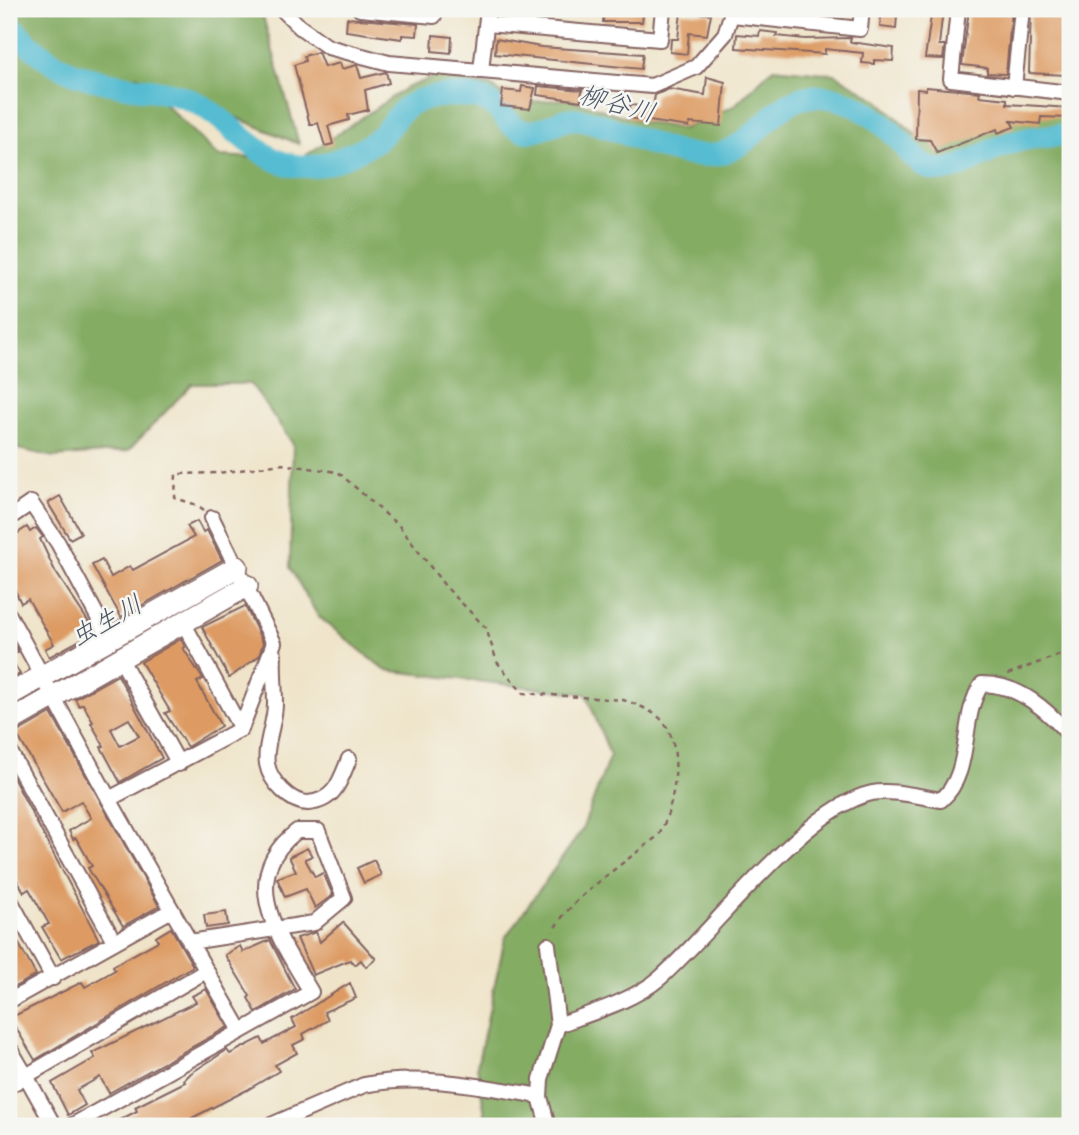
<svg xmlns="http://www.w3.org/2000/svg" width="1079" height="1135" font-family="Mynerve,'Klee One',sans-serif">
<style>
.forest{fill:#84ac63;stroke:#676647;stroke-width:2}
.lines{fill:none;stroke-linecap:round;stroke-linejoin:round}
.river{stroke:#54bcd1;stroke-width:23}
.building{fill:#dd9b64;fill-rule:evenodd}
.street-casing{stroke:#846462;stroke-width:18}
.secondary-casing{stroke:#846462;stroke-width:24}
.path{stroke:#846462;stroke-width:2.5;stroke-dasharray:5 5;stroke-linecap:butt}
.street{stroke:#fff;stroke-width:14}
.secondary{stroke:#fff;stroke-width:21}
.labels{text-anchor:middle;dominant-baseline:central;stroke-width:5;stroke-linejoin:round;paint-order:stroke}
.water-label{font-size:26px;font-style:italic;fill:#4e5665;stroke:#f6f6f2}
</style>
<rect width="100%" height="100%" fill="#f6f6f2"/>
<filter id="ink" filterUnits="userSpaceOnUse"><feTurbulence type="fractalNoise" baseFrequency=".0143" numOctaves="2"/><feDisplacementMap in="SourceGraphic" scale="14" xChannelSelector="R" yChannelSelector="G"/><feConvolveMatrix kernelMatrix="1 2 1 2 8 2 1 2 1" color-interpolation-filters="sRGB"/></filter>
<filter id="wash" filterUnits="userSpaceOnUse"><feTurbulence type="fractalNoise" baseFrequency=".00686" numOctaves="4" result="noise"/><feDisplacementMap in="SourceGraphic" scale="28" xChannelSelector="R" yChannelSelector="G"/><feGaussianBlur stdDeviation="1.57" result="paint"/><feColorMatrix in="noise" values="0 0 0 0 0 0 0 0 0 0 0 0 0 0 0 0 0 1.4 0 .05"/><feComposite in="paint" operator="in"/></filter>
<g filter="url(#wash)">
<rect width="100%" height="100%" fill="#efe4c9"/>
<!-- forest -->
<polygon class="forest" points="9,9 261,9 299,144 135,75 218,156 299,160 406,88 437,76 490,86 518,103 568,99 643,122 683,129 734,106 773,68 835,74 879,101 924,143 953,142 1026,113 1070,113 1070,1126 487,1126 477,1066 505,938 582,830 610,755 586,694 385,670 318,616 290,568 293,444 251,384 192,384 128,451 54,457 9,447"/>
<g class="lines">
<!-- river -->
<g class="river">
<path d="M 9,24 C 49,69 79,80 138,88 C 160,91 182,94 202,106 C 240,128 264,172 315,166 C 332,164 368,148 380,137 C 390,128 397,113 408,106 C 425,95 455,94 473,97 C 502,101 502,123 521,130 C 540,137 558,116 578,119 C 622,126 664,159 711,155 C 753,152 771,102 807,97 C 845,92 877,116 901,142 C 910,153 919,165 932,169 C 955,176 984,152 1005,145 C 1025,137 1049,136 1070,135"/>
<polyline points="9,709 69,676"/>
</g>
</g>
<g id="blocks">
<!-- building -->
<g class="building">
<polygon points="604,9 644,9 642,22 603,22"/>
<polygon points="932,9 943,9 939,45 945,45 943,59 925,58"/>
<polygon points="969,9 1012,9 1006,74 987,73 987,68 962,65"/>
<polygon points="1031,9 1070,9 1066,75 1029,73"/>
<polygon points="681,12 711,14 707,35 689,33 687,54 670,52 671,39 678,39"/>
<polygon points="881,14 897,15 896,29 880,27"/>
<polygon points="347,18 418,24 417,36 402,35 402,39 346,31"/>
<polygon points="760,31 777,33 776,36 805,39 851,38 850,42 894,48 893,61 874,60 874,64 862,63 863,53 825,49 825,54 736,48 737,34 759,36"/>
<polygon points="433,35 452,37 451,53 432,51"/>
<polygon points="496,39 541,47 643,54 641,69 495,54"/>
<polygon points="318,52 324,67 340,63 342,69 357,65 361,78 386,72 389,83 365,90 368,110 348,115 349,120 328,126 333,144 325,146 318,123 310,125 294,65 305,61 304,56"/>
<polygon points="707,77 725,82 721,126 690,123 689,127 628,118 630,105 653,107 655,95 669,89 705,95"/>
<polygon points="522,86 535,88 530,109 501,106 503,90 521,92"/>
<polygon points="538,86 582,90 581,101 537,95"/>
<polygon points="926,87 980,92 979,96 1007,99 1007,104 1070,108 1070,118 1041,117 1040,124 1011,121 1014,127 998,133 997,129 937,153 930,140 916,139 917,89 926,90"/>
<polygon points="60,496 81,533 70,539 48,503"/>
<polygon points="197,521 203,532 207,530 222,560 121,617 92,565 102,560 111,577 130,566 133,570 194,537 187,526"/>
<polygon points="27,527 30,532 36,528 43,537 40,539 55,571 95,632 49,657 45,649 54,644 28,599 21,603 9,578 9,539"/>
<polygon points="245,606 263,643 259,656 229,678 202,627"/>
<polygon points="9,635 18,652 10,657 20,674 9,680"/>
<polygon points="181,639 185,647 183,648 203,679 197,682 221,726 187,747 165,713 170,711 141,662"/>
<path d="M 118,675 L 162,758 L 120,782 L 101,747 L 104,746 L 91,723 L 93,722 L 83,704 L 79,706 L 75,699 ZM 129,719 L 139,736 L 120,746 L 111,729 Z"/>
<polygon points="51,713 159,906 123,926 88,868 92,866 76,838 73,839 69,831 91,818 81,801 62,812 16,733"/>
<polygon points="9,770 99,940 61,959 42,927 49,924 29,889 24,892 9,866"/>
<polygon points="307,848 312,856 305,859 315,877 323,873 333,895 315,908 306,889 285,897 277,878 296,871 289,857"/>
<polygon points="374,860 381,875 364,883 357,868"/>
<polygon points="226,912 228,925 206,928 204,915"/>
<polygon points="343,922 376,959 366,967 361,960 355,965 350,960 313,975 297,938 316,932 320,942"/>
<polygon points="9,926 36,975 9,990"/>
<polygon points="171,928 193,966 35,1060 10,1018 82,982 85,987 115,970 113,966 158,941 156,937"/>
<polygon points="270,940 295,989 256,1012 248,998 250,996 225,955 240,946 243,952"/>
<polygon points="350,983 356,998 324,1012 328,1020 303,1034 305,1039 293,1045 297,1053 275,1065 279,1071 247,1090 192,1118 193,1120 182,1126 108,1126 137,1111 135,1107 185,1082 184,1080 191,1073 227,1050 230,1054 261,1038 264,1044 296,1027 292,1019"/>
<polygon points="206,989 228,1027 109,1093 100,1077 77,1090 85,1105 68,1115 52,1083 95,1058 92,1053 196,1002 192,996"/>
</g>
</g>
</g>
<g filter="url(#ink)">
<use href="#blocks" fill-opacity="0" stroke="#846462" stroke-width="2"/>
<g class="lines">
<defs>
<g id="street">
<polyline points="282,9 300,27 328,47 389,63 652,86 696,67 725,34 733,9"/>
<polyline points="360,9 434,16 435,9"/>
<polyline points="958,9 951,79 1070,93"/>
<polyline points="732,15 860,29 862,9"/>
<polyline points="487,24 660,39 663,9"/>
<polyline points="481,70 488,9"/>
<polyline points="1014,87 1022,9"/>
<polyline points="9,518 31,503 58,543 109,638"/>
<polyline points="9,615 109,799"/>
<polyline points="183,622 241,729"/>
<path d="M 274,655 C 273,671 275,688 275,704 C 275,723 264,746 267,764 C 270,781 290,803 308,803 C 335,801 340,781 349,759"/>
<polyline points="120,658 179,764"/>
<polyline points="9,750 114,941"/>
<polyline points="9,898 53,978"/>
<polyline points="190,942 241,1031"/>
<polyline points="9,1001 172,910"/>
<path d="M 558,1025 C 591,1013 633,1001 660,978 C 715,930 804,808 872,793 C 892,789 921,797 941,800 C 974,772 959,717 982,684 C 1018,684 1047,709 1070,736"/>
<polyline points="9,1047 26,1076 206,971"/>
<polyline points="9,1086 26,1076 54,1126"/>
<path d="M 71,1126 L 311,992 C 280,939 235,879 297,831 L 318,831 L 344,898 L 314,923 L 190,942 L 109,799 L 241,729 L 274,643 L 212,518"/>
<path d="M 269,1126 L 364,1085 C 420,1073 485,1087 540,1096"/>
<polyline points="548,1126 540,1097 541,1079 558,1025 548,945"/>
</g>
<g id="secondary">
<polyline points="9,695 237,567"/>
<polyline points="9,722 247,586"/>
</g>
</defs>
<!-- street casing -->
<use href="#street" class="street-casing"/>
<!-- secondary casing -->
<use href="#secondary" class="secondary-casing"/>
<!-- path -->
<g class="path">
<path d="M 204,510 L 197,505 L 175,498 L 176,474 L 219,473 L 281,464 L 338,472 L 400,527 L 445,586 L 486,628 L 497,662 L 523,693 L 623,700 C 636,704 657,712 665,724 C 684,753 674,807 659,835 C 631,858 565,902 553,932"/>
<polyline points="1008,674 1059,655 1070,654"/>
</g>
<!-- street -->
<use href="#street" class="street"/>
<!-- secondary -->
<use href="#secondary" class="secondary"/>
</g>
</g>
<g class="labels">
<!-- water labels -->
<g class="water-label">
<text transform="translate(617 105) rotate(15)">柳谷川</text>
<text transform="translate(107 622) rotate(-29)">虫生川</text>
</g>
</g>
<!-- margin -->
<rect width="1079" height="1135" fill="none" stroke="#f6f6f2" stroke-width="35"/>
</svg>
